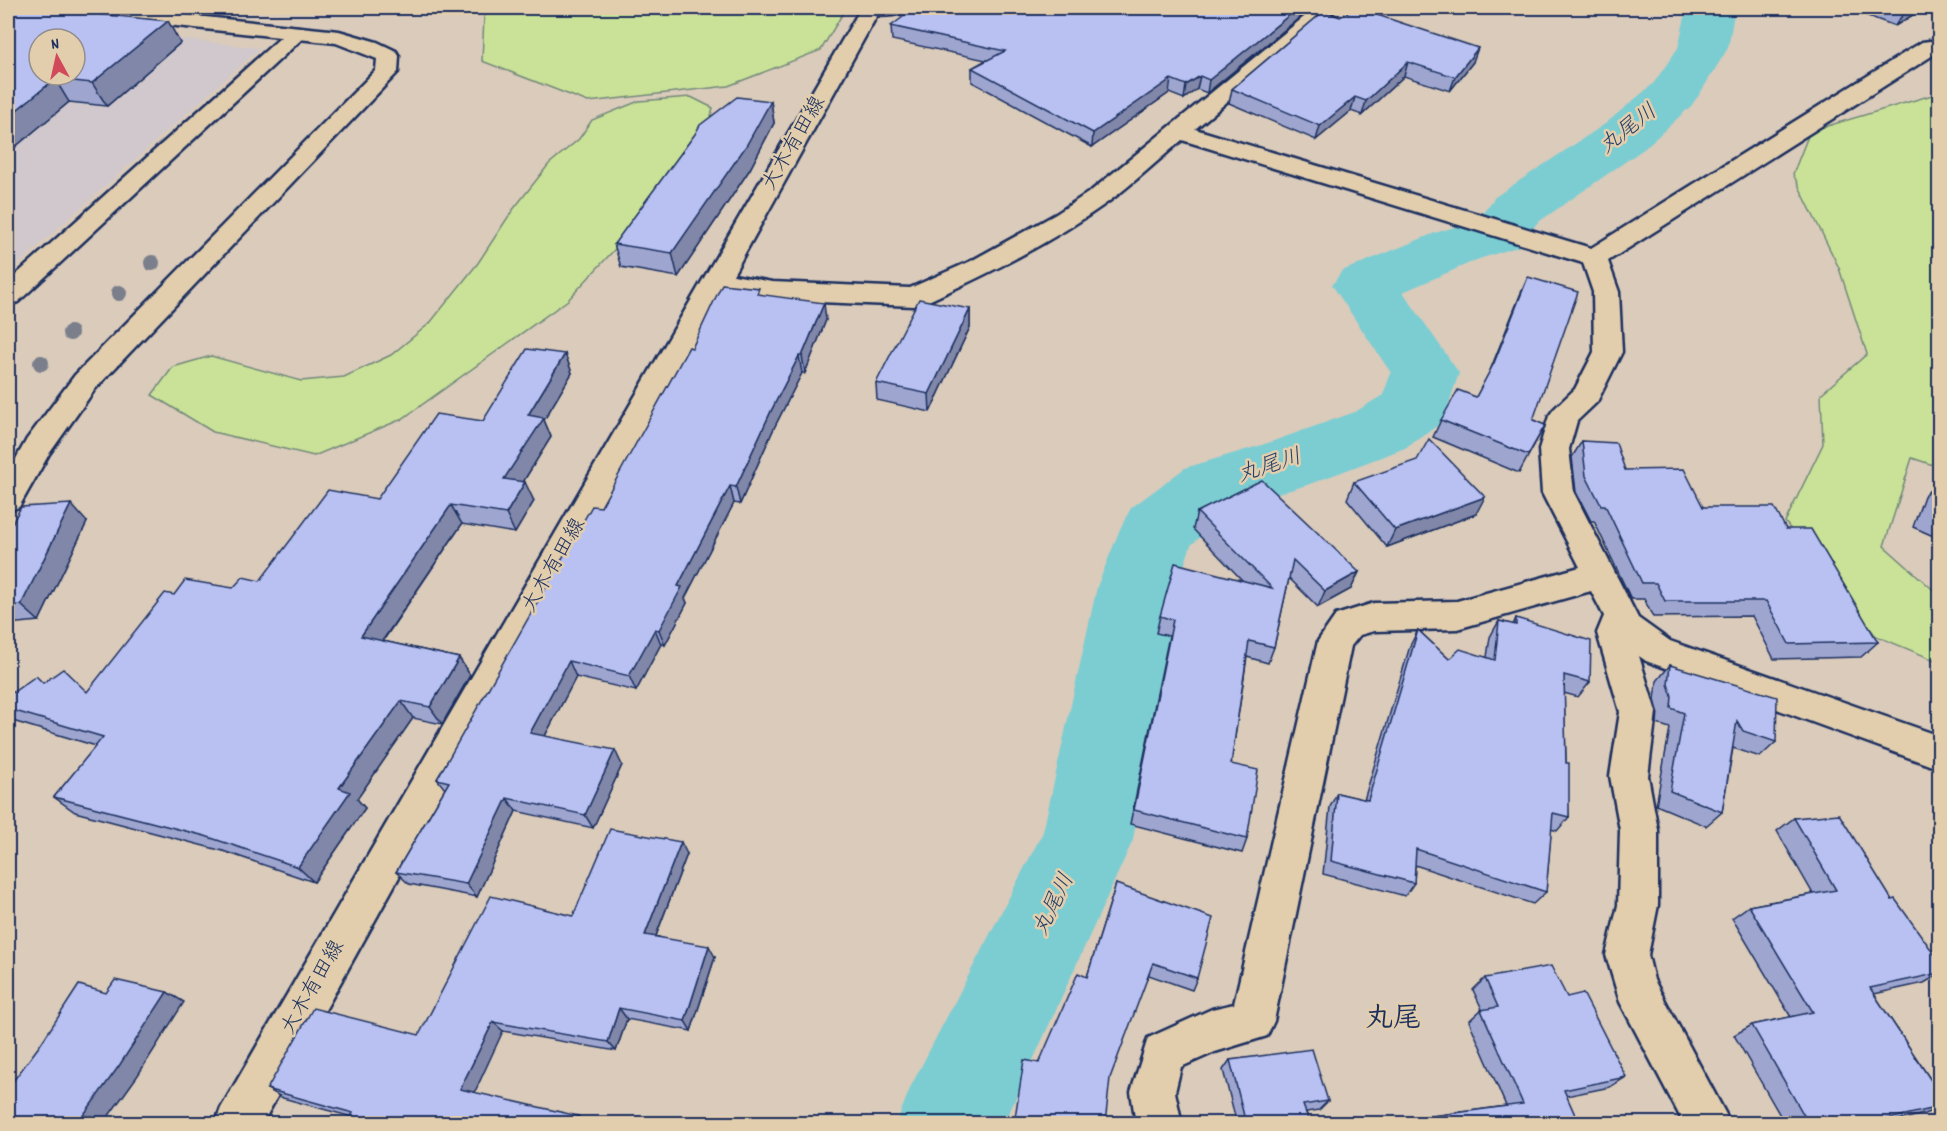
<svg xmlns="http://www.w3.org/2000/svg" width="1947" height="1131" font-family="Dekko,'Klee One',sans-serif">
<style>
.built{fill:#d0c8cc;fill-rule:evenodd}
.green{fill:#cae297;stroke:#72887a;stroke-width:1.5}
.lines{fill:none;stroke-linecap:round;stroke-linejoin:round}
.river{fill:#7bcdd2;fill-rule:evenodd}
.minor-casing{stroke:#1b2f5e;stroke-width:5}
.tertiary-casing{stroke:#1b2f5e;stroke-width:5}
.secondary-casing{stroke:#1b2f5e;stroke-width:5}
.minor{fill:#e2cead;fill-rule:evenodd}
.tertiary{fill:#e2cead;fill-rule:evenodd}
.secondary{fill:#e2cead;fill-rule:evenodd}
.tree{fill:#7a7f8b}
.wall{fill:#9ea6d0;stroke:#1b2f5e;stroke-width:1.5}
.shaded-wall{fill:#8187a9;stroke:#1b2f5e;stroke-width:1.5}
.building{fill:#b8c1f2;stroke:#1b2f5e;stroke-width:1.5;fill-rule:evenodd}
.labels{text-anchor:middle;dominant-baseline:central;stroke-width:5;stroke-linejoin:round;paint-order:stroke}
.street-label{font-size:21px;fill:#1b2f5e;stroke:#e2cead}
.water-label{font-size:22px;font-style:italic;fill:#253f6a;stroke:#e2cead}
.near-quarter-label{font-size:28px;font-weight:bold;fill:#1b2f5e;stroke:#e2cead}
</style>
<rect width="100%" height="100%" fill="#dacbbb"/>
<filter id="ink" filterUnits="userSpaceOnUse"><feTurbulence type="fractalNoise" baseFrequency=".0167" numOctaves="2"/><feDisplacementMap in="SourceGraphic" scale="12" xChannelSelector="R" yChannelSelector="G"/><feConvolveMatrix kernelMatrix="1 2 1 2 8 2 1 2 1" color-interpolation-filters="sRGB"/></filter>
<g filter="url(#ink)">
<!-- built -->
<path class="built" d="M 8,20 L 260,48 L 8,273 ZM 39,39 L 75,39 L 75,75 L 39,75 Z"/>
<!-- green -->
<g class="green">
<polygon points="492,8 846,8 821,50 728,86 588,102 482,61 484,17"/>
<polygon points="1939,93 1939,467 1912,458 1884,546 1939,595 1939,662 1876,636 1785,522 1823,444 1821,394 1867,354 1839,268 1793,174 1810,131"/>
<polygon points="691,97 713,108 704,143 672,187 568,300 402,419 314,456 213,432 152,395 173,367 211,356 301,381 344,377 391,355 430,323 478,263 512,211 549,164 579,139 592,120 639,101"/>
</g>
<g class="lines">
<!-- river -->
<polygon class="river" points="1687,8 1735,8 1728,48 1699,95 1691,106 1645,148 1537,223 1520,246 1479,259 1403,292 1459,373 1447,409 1437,426 1405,448 1307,485 1237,506 1191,545 1177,587 1133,840 1004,1124 896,1124 911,1086 1043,832 1097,587 1120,529 1131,508 1185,468 1262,445 1355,412 1383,395 1391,373 1332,285 1342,271 1435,233 1478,220 1495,197 1605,124 1653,84 1678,48"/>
<defs>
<g id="minor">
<path d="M 861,8 L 908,8 L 905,12 C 892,16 876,17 863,13 Z"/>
<path d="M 1315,8 L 1337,8 L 1195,129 L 1591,248 L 1922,42 L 1930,41 L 1940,45 L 1938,52 L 1608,261 L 1619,292 L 1622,352 L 1597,402 L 1577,421 L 1569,449 L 1574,493 L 1638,618 L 1670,641 L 1940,736 L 1940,769 L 1646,661 L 1639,656 L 1656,712 L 1648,776 L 1658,830 L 1658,905 L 1648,955 L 1654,980 L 1731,1124 L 1684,1124 L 1620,1002 L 1606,955 L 1618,905 L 1620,830 L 1610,776 L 1620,712 L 1597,633 L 1604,616 L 1591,591 L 1457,629 L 1374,631 L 1360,635 L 1351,646 L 1274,1021 L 1267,1036 L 1215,1052 L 1181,1067 L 1175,1092 L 1182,1124 L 1136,1124 L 1131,1092 L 1148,1038 L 1212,1009 L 1234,1004 L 1318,641 L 1336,615 L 1374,603 L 1457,601 L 1580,567 L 1542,493 L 1539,449 L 1549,416 L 1554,409 L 1575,389 L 1594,352 L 1593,292 L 1583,263 L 1182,140 C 1157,161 1134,183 1108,202 C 1051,243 987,274 924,303 L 914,306 L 772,300 L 708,287 L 704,281 L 708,275 L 717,272 L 772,282 L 910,288 L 971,261 L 1056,214 L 1091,191 Z"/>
<polygon points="297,27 304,29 308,33 304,37 18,302 8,305 8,282 290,29"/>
</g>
<polygon id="tertiary" points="54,8 118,8 339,31 377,42 396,51 399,56 398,72 95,389 49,454 19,507 8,511 8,473 27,439 75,375 376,70 377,59 336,43 64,14 57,12"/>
<polygon id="secondary" points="861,8 881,8 262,1124 215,1124 221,1108"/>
</defs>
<!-- minor casing -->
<use href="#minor" class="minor-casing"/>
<!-- tertiary casing -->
<use href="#tertiary" class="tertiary-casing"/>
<!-- secondary casing -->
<use href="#secondary" class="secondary-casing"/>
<!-- minor -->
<use href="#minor" class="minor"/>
<!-- tertiary -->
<use href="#tertiary" class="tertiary"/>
<!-- secondary -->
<use href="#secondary" class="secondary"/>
</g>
<!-- trees -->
<g class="tree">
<circle cx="152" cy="263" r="8"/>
<circle cx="119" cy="293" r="8"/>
<circle cx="70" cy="333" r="8"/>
<circle cx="41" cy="363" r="8"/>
</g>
<!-- wall -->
<g class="wall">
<polygon points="8,8 168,21 180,43 107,106 69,102 8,153"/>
<polygon points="1846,8 1924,8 1895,26"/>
<polygon points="1324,11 1473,62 1450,91 1404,76 1362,115 1351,111 1316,140 1229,103 1232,89"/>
<polygon points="1299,18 1207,93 1197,89 1184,99 1169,93 1092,147 972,82 972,68 986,60 892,40 891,26"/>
<polygon points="771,101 774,123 750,169 678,277 621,267 614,244"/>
<polygon points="1528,277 1533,420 1545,425 1519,473 1433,437 1441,420 1476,397 1489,373 1520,295"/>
<polygon points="761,295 826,320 805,373 802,373 774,428 740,504 734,503 685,598 687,603 665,645 661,644 636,691 576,677 545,736 622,765 593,828 516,811 477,897 409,884 396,872 445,789 437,779 601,507 692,348"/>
<polygon points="970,309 970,327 930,412 877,400 876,383"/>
<polygon points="565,354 572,373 544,420 551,437 523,482 534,501 515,533 462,524 383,641 459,658 470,675 442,724 413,718 357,799 365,808 314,882 223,851 75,812 54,797 96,746 16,722 8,716 8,696 44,682 88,692 174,595 233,588 260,581 377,499 483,421"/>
<polygon points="1582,441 1625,470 1703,507 1786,529 1878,642 1861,657 1774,659 1752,616 1653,617 1644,599 1631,599 1594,521 1591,521 1576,492 1572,457"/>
<polygon points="1940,480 1940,539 1913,527 1924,496"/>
<polygon points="1354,482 1476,514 1387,547 1347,499"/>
<polygon points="1197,512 1359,572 1351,589 1318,607 1289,578 1274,647 1268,663 1247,657 1231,764 1247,839 1242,853 1130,824 1169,636 1156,633 1160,616 1243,581 1193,529"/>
<polygon points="87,522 39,621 8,624 8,531"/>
<polygon points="1516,618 1590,682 1578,697 1564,693 1566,763 1569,817 1557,831 1551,829 1546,892 1533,904 1415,865 1414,883 1405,896 1323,874 1330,807 1337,793 1364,800 1410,646 1418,630 1449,659 1487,657 1490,637 1499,621 1513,625"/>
<polygon points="1670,665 1776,742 1760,757 1733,748 1722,812 1706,826 1656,805 1670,728 1657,724 1658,711 1655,700 1657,681"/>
<polygon points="1794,818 1892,900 1936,957 1936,911 1940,909 1940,979 1936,980 1936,976 1924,983 1874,994 1940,1094 1940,1108 1924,1114 1882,1124 1785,1124 1734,1035 1752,1025 1791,1017 1732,918 1749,906 1813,894 1777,831"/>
<polygon points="687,854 656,936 715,957 691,1031 627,1019 616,1051 503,1031 352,1117 283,1098 267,1089 419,1035 573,916"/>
<polygon points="1116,884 1197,978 1192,990 1149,975 1039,1063 1087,977"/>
<polygon points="1485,978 1567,997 1626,1077 1610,1087 1566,1096 1579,1124 1399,1124 1403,1120 1506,1106 1469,1021 1482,1009 1473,990"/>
<polygon points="1230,1060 1328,1101 1319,1110 1306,1112 1310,1124 1237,1124 1223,1070"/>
</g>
<!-- shaded-wall -->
<g class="shaded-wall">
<polygon points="1298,8 1302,8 1299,18 1207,93 1209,80"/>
<polygon points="1907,8 1924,8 1895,26"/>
<polygon points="168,21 180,43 107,106 92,83"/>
<polygon points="1478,48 1473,62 1450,91 1455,77"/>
<polygon points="1408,62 1404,76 1362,115 1366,101"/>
<polygon points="1200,76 1197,89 1184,99 1186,85"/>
<polygon points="55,79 69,102 8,153 8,117"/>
<polygon points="1171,79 1169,93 1092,147 1093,133"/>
<polygon points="1355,97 1351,111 1316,140 1320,126"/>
<polygon points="771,101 774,123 750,169 678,277 672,253"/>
<polygon points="824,303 826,320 805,373 802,356"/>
<polygon points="970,309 970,327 930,412 929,394"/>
<polygon points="565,354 572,373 544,420 551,437 513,498 504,479 528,415"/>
<polygon points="799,356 802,373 774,428 740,504 736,487 771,411"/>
<polygon points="525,482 534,501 515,533 506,514"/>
<polygon points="730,486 734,503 685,598 687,603 665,645 659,630 678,586"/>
<polygon points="1485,497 1476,514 1387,547 1395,530"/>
<polygon points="71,504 87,522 39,621 21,605"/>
<polygon points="451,505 462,524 374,653 361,636"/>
<polygon points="1359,572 1351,589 1318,607 1325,591"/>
<polygon points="655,629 661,644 636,691 629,676"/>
<polygon points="459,658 470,675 442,724 430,707"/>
<polygon points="569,661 576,677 539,747 530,733"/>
<polygon points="401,701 413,718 357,799 365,808 314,882 298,867 339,788"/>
<polygon points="615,750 622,765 593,828 585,815"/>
<polygon points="507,798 516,811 477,897 466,884"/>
<polygon points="681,842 687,854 652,946 645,935"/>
<polygon points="709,946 715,957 691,1031 685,1021"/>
<polygon points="167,992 184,1002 138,1075 103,1124 77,1124"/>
<polygon points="619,1008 627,1019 616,1051 608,1042"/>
<polygon points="493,1022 503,1031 472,1098 460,1089"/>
<polygon points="578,1116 587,1124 575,1124"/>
</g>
<!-- building -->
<g class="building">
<path d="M 8,8 L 35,8 L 168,21 L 92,83 L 55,79 L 8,117 ZM 39,39 L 75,39 L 75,75 L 39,75 Z"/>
<polygon points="915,8 1298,8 1209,80 1200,76 1186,85 1171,79 1093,133 972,68 1005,51 891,26"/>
<polygon points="1356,8 1478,48 1455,77 1408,62 1366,101 1355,97 1320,126 1232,89 1324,11 1340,17"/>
<polygon points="737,97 771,101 746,146 672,253 614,244 695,134 700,125"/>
<polygon points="1528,277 1578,292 1533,420 1545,425 1528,455 1441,420 1458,390 1476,397 1494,363"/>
<polygon points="722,284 759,288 757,294 824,303 802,356 799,356 771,411 736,487 730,486 678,586 682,587 659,630 655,629 629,676 569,661 530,733 615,750 585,815 507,798 466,884 396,872 449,782 437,779 592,506 601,507 689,347 692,348"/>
<polygon points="919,299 970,309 929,394 876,383"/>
<polygon points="527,349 565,354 528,415 544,418 504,479 525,482 506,514 451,505 361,636 459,658 430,707 401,701 339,788 350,792 298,867 205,836 54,797 103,737 8,709 8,696 36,676 43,683 63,669 87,692 165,593 174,595 185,580 233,588 243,577 260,581 328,490 377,499 436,414 483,421"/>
<polygon points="1429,439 1485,497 1395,530 1354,482 1417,460"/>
<polygon points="1582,441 1616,443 1625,470 1684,469 1703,507 1774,507 1786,529 1811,529 1878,642 1789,644 1766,601 1665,601 1656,583 1642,583 1605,505 1601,505 1586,476"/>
<polygon points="1262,480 1359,572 1325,591 1293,560 1274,647 1249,641 1231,764 1258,770 1247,839 1134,810 1173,620 1160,616 1175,563 1272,588 1197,512"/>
<polygon points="1940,494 1940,505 1936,504"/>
<polygon points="71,504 21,605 8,606 8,531 21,507"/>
<polygon points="1516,618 1591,641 1590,682 1564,675 1566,763 1569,763 1569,817 1553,813 1546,892 1416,849 1414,883 1331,861 1337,793 1368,800 1418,630 1449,659 1460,649 1495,660 1499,621 1516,625"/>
<polygon points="1670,665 1777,697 1776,742 1743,731 1737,721 1722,812 1670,791 1684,713 1671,708 1672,696 1668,684"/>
<polygon points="1839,814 1892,900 1895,899 1940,962 1940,973 1870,988 1940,1094 1940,1107 1866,1124 1809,1124 1752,1025 1813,1012 1749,906 1836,890 1794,818"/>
<polygon points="610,829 681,842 645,935 709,946 685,1021 619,1008 608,1042 493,1022 460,1089 578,1116 575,1124 348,1124 353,1113 267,1089 313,1008 419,1035 491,896 573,916"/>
<polygon points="1116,884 1213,918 1197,978 1153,963 1110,1078 1105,1124 1014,1124 1024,1060 1039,1063 1078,973 1087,977"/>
<polygon points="1551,966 1567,997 1583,993 1626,1077 1564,1090 1579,1124 1404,1124 1403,1120 1523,1104 1481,1010 1498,1007 1485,978"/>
<polygon points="115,980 167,992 119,1066 77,1124 8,1124 8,1088 40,1045 79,985 106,993"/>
<polygon points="1312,1049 1328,1101 1303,1105 1310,1124 1246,1124 1230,1060"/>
</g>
</g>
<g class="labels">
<!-- street labels -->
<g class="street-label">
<text transform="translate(795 144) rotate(-60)">大木有田線</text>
<text transform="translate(555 566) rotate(-60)">大木有田線</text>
<text transform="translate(314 988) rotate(-60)">大木有田線</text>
</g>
<!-- water labels -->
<g class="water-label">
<text transform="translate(1629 130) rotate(-38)">丸尾川</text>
<text transform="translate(1270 467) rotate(-18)">丸尾川</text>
<text transform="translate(1055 905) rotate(-64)">丸尾川</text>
</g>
<!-- near-quarter labels -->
<g class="near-quarter-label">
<text x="1393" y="1021">丸尾</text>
</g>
</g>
<!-- margin -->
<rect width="1947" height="1131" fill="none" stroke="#e2cead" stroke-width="30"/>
<rect x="15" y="15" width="1917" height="1101" fill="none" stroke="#1b2f5e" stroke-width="2" filter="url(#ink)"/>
<!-- north arrow -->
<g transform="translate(57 57) rotate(352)"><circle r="28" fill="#e2cead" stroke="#928e8d" stroke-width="1.5"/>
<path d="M0-4.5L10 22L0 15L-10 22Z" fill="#d1495b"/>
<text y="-9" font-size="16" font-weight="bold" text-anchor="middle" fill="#1b2f5e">N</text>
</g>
</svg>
